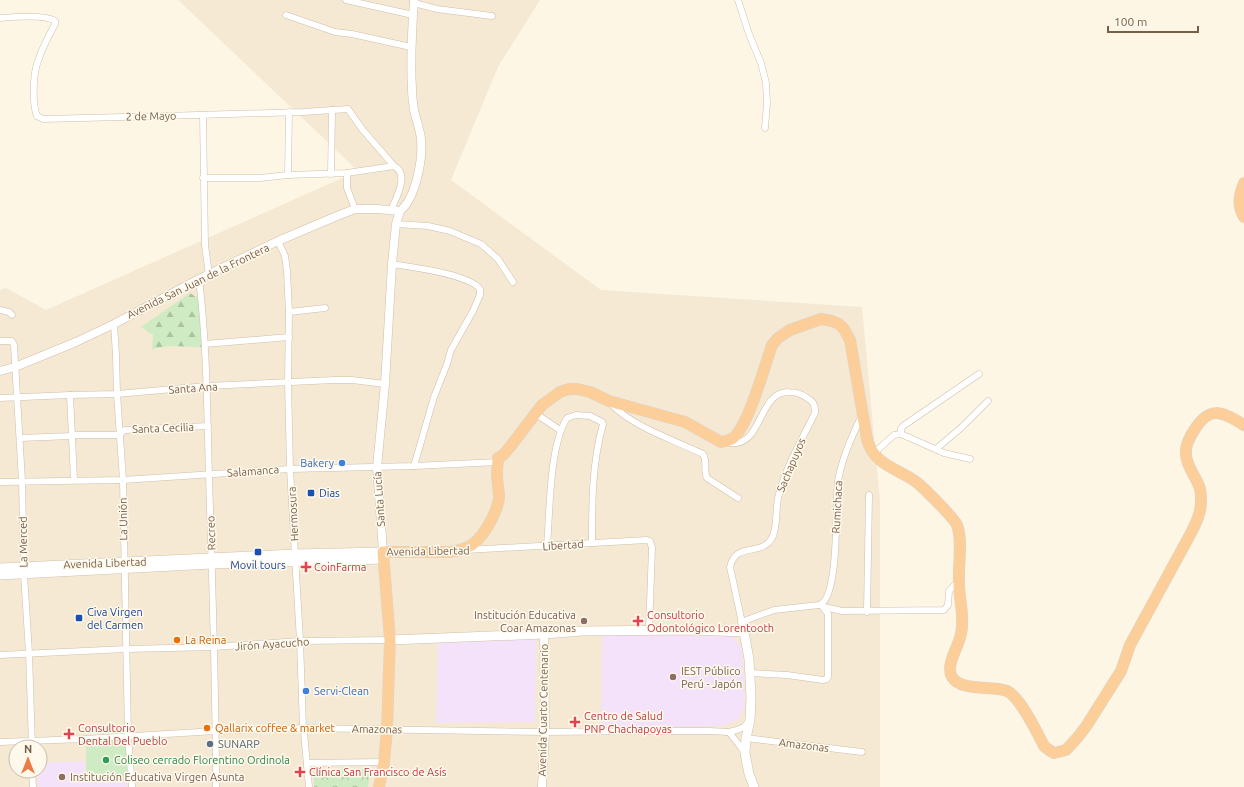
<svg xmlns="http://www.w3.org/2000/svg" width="1244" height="787" font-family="Ubuntu,sans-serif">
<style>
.residential{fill:#f5e9d3;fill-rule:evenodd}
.education{fill:#f3e2f9}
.forest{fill:url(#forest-firs)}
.park{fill:url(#park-crowns)}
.garden{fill:#cfebc3}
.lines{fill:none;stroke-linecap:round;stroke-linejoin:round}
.minor-casing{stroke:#cfbeab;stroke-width:7}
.tertiary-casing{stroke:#cfbeab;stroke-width:9}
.secondary-casing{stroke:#d2bfa8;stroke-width:10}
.trunk-casing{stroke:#dcd5d0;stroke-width:12}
.minor{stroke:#fff;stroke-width:6}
.tertiary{stroke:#fff;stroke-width:8}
.secondary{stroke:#fff;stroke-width:9}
.trunk{stroke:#fccf9a;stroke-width:11}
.shop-dot{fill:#3f7fe0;stroke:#fff9ec;stroke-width:1.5}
.transit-dot{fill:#1a4fb4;stroke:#fff9ec;stroke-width:1.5}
.health-dot{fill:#e0444e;stroke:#fff9ec;stroke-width:1.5}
.education-dot{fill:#8d6e63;stroke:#fff9ec;stroke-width:1.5}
.food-dot{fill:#e8710a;stroke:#fff9ec;stroke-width:1.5}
.service-dot{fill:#5c6f8a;stroke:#fff9ec;stroke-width:1.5}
.leisure-dot{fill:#2e9e5b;stroke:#fff9ec;stroke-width:1.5}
.labels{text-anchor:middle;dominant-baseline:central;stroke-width:3;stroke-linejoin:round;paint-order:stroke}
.street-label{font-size:11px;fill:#775e49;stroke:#fff9ec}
.shop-label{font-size:11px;fill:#366cbe;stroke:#fff9ec;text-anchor:end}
.transit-label{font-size:11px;fill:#164399;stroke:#fff9ec;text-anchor:start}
.health-label{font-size:11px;fill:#be3a42;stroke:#fff9ec;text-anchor:start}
.education-label{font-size:11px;fill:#785e54;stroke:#fff9ec;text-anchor:start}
.food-label{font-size:11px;fill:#c56008;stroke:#fff9ec;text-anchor:start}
.service-label{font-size:11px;fill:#4e5e75;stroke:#fff9ec;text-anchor:start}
.leisure-label{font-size:11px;fill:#27864d;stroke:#fff9ec;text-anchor:start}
</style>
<defs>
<pattern id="forest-firs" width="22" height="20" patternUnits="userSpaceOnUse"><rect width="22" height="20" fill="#cfebc3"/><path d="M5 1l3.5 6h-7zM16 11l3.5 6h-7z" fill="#adc2a0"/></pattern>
<pattern id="park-crowns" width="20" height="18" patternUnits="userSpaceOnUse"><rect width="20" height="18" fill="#cfebc3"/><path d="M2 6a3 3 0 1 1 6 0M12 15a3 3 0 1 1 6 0" fill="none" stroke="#adc2a0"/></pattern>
</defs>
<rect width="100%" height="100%" fill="#fdf6e5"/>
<!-- residential -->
<path class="residential" d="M 178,0 L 540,0 L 498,67 L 451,180 L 601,290 L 862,307 L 880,501 L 880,787 L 0,787 L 0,290 L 6,288 L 46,310 L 358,171 ZM 16,747 L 40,747 L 40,771 L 16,771 Z"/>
<!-- education -->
<g class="education">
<polygon points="602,634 732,636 742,648 745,706 739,719 722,726 601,728"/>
<polygon points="536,638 535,722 436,723 438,641"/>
<polygon points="85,761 86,782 127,780 127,787 38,787 37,771 40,771 40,763"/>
</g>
<!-- forest -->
<polygon class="forest" points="190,293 202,301 201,347 169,346 152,349 153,335 141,327"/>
<!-- park -->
<polygon class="park" points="367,770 370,771 368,787 314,787 314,774 315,771"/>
<!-- garden -->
<polygon class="garden" points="127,739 127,780 86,782 86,740"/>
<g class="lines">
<defs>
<g id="minor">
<polyline points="346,0 413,15"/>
<polyline points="738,0 749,34 761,63 766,83 767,103 765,128"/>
<polyline points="414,3 437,9 492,16"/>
<polyline points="286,15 335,32 352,34 411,47"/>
<path d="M 0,18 C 12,17 46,14 55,21 L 55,24 C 49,36 42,48 38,61 C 33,73 32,104 37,116 L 43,119 L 163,116 L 303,112 L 348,109 L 362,129 L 394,166"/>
<path d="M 289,112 L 288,175 L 347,173 L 394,166 C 410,174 396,198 391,210"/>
<polyline points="203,115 205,245 209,275"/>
<polyline points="347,173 347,188 355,209"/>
<polyline points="331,174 332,110"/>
<polyline points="203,178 260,178 288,175"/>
<polyline points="396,224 428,226 450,231 481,244 498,259 513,282"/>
<polyline points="278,241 285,256 287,271 289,312 288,382 290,469 300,641 303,728 304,732 309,787"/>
<path d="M 392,264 C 411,267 469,274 480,289 L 480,295 L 473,311 L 451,350 L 447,364 L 434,397 L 414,466"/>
<path d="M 199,279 C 207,344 207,410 209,476 C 212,579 216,683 216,787"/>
<polyline points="0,310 9,312 12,315"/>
<polyline points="289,312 325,308"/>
<polyline points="114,324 116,355 117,394 123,480 128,736 132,787"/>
<polyline points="0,341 12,341 14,345 22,481 24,574 29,653 32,747"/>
<polyline points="205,344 289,337"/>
<polyline points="70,395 74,480"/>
<polyline points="0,398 70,395 117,394 207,386 334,380 352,380 385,384"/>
<path d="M 611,404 C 633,427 674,440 703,454 C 708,463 703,470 707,478 L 738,498"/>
<polyline points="536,414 560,430"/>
<polyline points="901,434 901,429 903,426 979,374"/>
<polyline points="20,438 72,436 75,435 120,435 123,431 125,430 208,426"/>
<path d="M 727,442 C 730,443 733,444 736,443 C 762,441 760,391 789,392 C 795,392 802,394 807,398 C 813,401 816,406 815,413 C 802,439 787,465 779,494 C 775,506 778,529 772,538 C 761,557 736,541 730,567 L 744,632"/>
<polyline points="936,449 962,427 988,401"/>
<polyline points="873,454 894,435 901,434 944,453 970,459"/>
<polyline points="0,482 123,480 290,469 414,466 498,462 500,461"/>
<path d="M 547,546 C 550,511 549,447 567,418 L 576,415 L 590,416 L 602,422 L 603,424 C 592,463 592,503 592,543"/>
<polyline points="466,550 647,540 650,541 652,548 649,630"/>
<polyline points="824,607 842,611 944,610 948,605 949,591 958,581"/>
<polyline points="867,612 869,495"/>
<path d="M 741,622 L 774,610 L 819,605 C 840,600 835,501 838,481 C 842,458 852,436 862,415"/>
<polyline points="0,655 126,649 214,647 300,641 390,640"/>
<polyline points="750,673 787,675 823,680 827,679 828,676 828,614 822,606"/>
<polyline points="729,732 740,746 745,753"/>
<polyline points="746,738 862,752"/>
<polyline points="0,742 84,739 216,731 303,728 545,732 645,731 709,731 729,732 737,730 744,727 749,721"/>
<polyline points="307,763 384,762"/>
<polyline points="32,771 33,787"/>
</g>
<g id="tertiary">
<path d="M 400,211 C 416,198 423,159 421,139 C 420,129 416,120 414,110 C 413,103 412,95 412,89 C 410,59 412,29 414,0"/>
<polyline points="0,371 15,367 76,342 114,324 199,279 278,241 337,216 355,209 377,209 400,211"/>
<polyline points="383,552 377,467 385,384 392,264 396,224 400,211"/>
<polyline points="542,787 545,732 544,634"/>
</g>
<g id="secondary">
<polyline points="0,568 295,554 383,552"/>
<polyline points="0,575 212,564 384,559"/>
<polyline points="390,640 544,634 582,631 690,630 744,632 749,659 751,698 750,720 746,738 745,753 749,774 754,787"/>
</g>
<g id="trunk">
<path d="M 1244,183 C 1239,195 1237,205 1244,217"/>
<path d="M 379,787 L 384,762 L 387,729 L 390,640 L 383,552 L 450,552 C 456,551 463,550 468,547 C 482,541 497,513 499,498 C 499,490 497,482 497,474 C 497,468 498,463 498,458 L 503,455 L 510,447 L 542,405 L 560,392 L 569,389 L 577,389 L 590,392 L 609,401 L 685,422 L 721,442 C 725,441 729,441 733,438 C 748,427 765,365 772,345 L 778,338 L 790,330 L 821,319 L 832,321 L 839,324 L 844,329 L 850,340 L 867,439 C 873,464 896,468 915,481 C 922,486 954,518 957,525 C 963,540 958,566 959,583 C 959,600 965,616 961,634 C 959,646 945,665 952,677 C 961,692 993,685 1007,691 C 1020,697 1037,732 1044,746 L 1049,750 L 1054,753 L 1066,750 L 1078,737 L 1087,725 L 1121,671 L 1130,645 L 1191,533 C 1196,523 1201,513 1201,501 C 1201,497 1201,490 1199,486 C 1195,475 1187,467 1186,455 C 1185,446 1189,439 1193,432 C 1209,405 1221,411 1244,425"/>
</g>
</defs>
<!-- minor casing -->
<use href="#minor" class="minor-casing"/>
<!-- tertiary casing -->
<use href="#tertiary" class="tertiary-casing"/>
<!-- secondary casing -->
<use href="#secondary" class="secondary-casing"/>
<!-- trunk casing -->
<use href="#trunk" class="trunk-casing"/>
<!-- minor -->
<use href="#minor" class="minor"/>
<!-- tertiary -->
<use href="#tertiary" class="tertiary"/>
<!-- secondary -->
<use href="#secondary" class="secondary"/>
<!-- trunk -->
<use href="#trunk" class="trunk"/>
</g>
<!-- markers -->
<g class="shop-dot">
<circle cx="342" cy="463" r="4"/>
<circle cx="306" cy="691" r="4"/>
</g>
<g class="transit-dot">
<rect x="307" y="489" width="8" height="8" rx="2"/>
<rect x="254" y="548" width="8" height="8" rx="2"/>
<rect x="75" y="614" width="8" height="8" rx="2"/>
</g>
<g class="health-dot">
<path d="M304 561h4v4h4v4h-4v4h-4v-4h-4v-4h4z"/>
<path d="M636 615h4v4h4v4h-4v4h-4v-4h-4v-4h4z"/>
<path d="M573 716h4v4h4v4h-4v4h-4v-4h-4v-4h4z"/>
<path d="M67 728h4v4h4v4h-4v4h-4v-4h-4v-4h4z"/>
<path d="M298 766h4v4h4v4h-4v4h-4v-4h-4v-4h4z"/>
</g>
<g class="education-dot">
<circle cx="584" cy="621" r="4"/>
<circle cx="673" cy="677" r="4"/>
<circle cx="62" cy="777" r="4"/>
</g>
<g class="food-dot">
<circle cx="177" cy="640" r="4"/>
<circle cx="207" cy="728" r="4"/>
</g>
<circle class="service-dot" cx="210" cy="744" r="4"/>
<circle class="leisure-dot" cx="106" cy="760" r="4"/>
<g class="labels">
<!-- street labels -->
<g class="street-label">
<text transform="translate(151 116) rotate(-1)">2 de Mayo</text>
<text transform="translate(198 281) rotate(-26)">Avenida San Juan de la Frontera</text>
<text transform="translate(193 388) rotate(-4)">Santa Ana</text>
<text transform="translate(163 428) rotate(-2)">Santa Cecilia</text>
<text transform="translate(791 465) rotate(-67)">Sachapuyos</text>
<text transform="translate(253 471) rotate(-4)">Salamanca</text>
<text transform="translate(379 499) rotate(-94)">Santa Lucía</text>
<text transform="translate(837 507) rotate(-87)">Rumichaca</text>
<text transform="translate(293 514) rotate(-93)">Hermosura</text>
<text transform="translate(123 519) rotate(-91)">La Unión</text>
<text transform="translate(211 533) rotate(-92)">Recreo</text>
<text transform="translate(23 542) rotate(-91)">La Merced</text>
<text transform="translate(563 545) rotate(-4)">Libertad</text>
<text transform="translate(428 551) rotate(-1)">Avenida Libertad</text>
<text transform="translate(105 563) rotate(-2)">Avenida Libertad</text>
<text transform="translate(272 644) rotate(-4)">Jirón Ayacucho</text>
<text transform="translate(543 710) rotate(-89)">Avenida Cuarto Centenario</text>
<text transform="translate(377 729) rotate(1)">Amazonas</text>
<text transform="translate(804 745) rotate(7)">Amazonas</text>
</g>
<!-- shop labels -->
<g class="shop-label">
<text x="334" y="463">Bakery</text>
<text x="314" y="691" text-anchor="start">Servi-Clean</text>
</g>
<!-- transit labels -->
<g class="transit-label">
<text x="319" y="493">Dias</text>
<text x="258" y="565" text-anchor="middle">Movil tours</text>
<text x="87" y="612">Civa Virgen<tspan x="87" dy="13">del Carmen</tspan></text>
</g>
<!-- health labels -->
<g class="health-label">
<text x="314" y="567">CoinFarma</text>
<text x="647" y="615">Consultorio<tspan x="647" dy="13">Odontológico Lorentooth</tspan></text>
<text x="584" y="716">Centro de Salud<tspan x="584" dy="13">PNP Chachapoyas</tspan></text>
<text x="78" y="728">Consultorio<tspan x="78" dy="13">Dental Del Pueblo</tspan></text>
<text x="309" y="772">Clínica San Francisco de Asís</text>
</g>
<!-- education labels -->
<g class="education-label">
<text x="576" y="615" text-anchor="end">Institución Educativa<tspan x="576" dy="13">Coar Amazonas</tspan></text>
<text x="681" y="671">IEST Público<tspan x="681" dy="13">Perú - Japón</tspan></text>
<text x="70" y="777">Institución Educativa Virgen Asunta</text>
</g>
<!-- food labels -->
<g class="food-label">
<text x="185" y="640">La Reina</text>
<text x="215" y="728">Qallarix coffee &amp; market</text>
</g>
<!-- service labels -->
<g class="service-label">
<text x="218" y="744">SUNARP</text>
</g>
<!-- leisure labels -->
<g class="leisure-label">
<text x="114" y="760">Coliseo cerrado Florentino Ordinola</text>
</g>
</g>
<!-- north arrow -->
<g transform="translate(28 759)"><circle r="19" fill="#fff9ec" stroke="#c9bbab"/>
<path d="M0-3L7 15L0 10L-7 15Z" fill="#eb7a46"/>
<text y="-6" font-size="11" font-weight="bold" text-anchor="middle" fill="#775e49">N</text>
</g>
<!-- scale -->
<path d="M1108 26v6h90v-6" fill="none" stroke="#775e49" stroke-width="2"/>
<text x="1114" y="26" font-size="12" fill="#775e49" stroke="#fff9ec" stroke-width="3" paint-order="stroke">100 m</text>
</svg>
